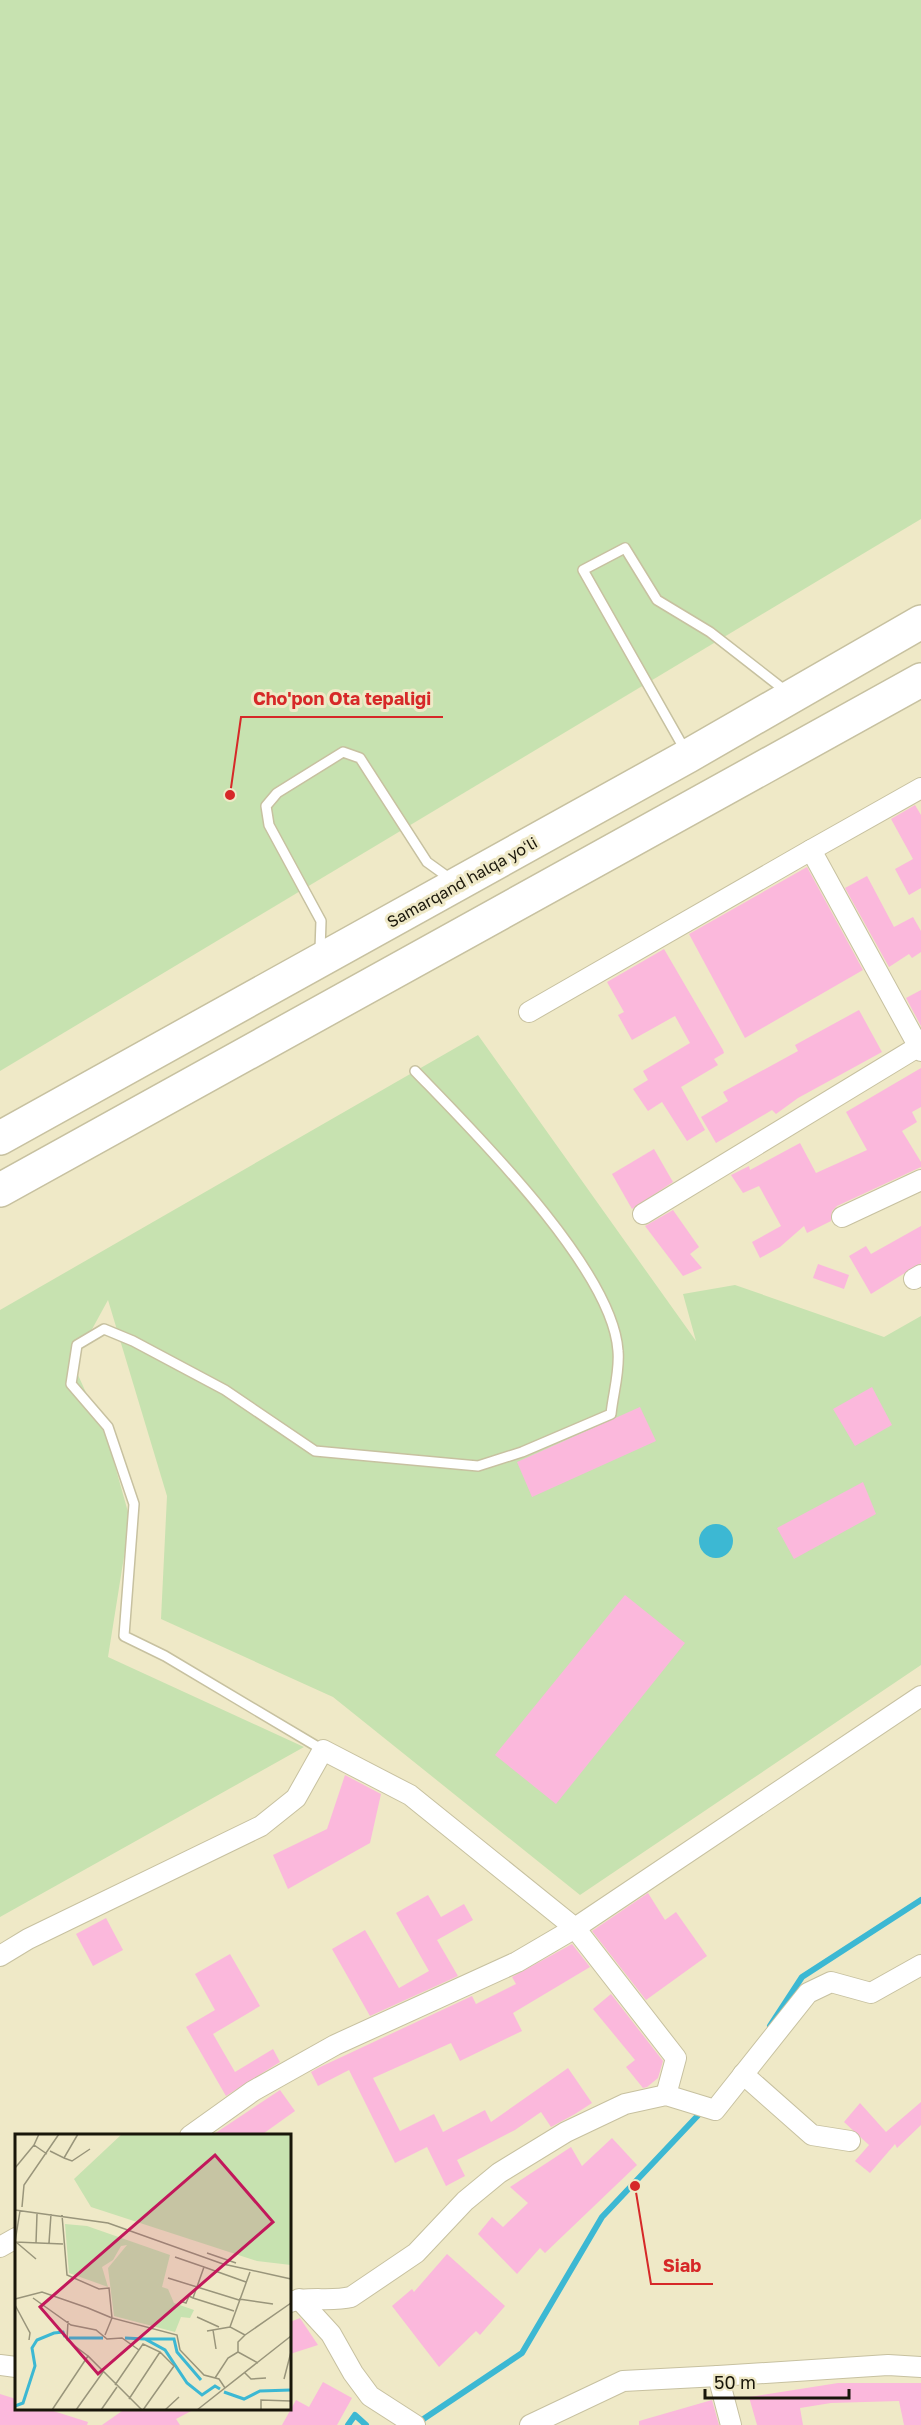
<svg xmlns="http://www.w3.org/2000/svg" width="921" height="2425" font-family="'Golos Text',sans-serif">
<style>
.green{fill:#c7e2b0}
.water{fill:#3cb8d3}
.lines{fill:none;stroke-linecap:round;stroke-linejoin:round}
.stream{stroke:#3cb8d3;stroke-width:6}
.building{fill:#fbb8dc}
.lane-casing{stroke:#c7c1a0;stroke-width:12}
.street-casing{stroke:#c7c1a0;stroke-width:22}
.highway-casing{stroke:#c7c1a0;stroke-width:36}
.lane{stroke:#fff;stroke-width:9}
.street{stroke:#fff;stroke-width:20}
.highway{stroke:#fff;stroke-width:33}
.labels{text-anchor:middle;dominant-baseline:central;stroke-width:6;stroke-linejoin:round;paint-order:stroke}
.street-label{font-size:16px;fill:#19160a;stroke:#efe9c7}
.inset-river{fill:none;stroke:#3cb8d3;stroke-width:3}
.inset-road{fill:none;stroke:#99957b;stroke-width:1.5}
.view{fill:#c2185b;fill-opacity:0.15;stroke:#c2185b;stroke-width:3}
.inset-edge{fill:none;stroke:#19160a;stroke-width:3}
.leader{fill:none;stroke:#d62828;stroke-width:2}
.callout-dot{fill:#d62828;stroke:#efe9c7;stroke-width:2}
.callout-label{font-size:18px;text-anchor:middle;font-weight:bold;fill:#d62828;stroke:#efe9c7;stroke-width:6;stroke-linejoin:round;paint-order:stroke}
</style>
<rect width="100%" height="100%" fill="#efe9c7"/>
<!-- green -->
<g class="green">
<polygon points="0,0 921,0 921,519 0,1071"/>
<polygon points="478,1035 696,1341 683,1294 735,1285 884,1337 921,1316 921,1665 580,1895 333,1697 161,1619 167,1496 108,1300 73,1364 108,1441 130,1519 108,1657 304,1747 0,1917 0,1310"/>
</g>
<!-- water -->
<circle class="water" cx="716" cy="1541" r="17"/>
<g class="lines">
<!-- stream -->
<g class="stream">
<polyline points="770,2026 802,1977 921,1900"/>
<polyline points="416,2424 522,2353 602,2217 704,2109"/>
<polyline points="348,2425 355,2415 366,2425"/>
</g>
</g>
<!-- building -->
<g class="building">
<polygon points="915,805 921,815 921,888 909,895 895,869 913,859 891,819"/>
<polygon points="807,867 863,970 745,1038 689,934"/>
<polygon points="867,876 894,927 913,917 921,931 921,952 912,958 909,954 889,967 845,888"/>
<polygon points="664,949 723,1050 724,1053 714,1059 718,1065 681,1087 705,1130 687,1141 662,1102 648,1111 633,1089 648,1080 643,1071 690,1043 675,1016 632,1040 618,1015 624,1012 607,982"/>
<polygon points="921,990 921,1026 906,998"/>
<polygon points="859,1010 882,1052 798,1098 776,1114 772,1110 716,1143 701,1117 728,1101 723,1092 798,1051 795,1045"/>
<polygon points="921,1068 921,1107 912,1112 917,1122 902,1131 921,1162 921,1167 837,1206 832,1211 831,1221 807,1233 804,1226 780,1247 760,1258 752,1242 781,1226 759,1186 743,1193 731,1175 749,1166 750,1170 800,1143 816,1173 867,1150 846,1112"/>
<polygon points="654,1149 673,1182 632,1209 612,1174"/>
<polygon points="673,1210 699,1247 690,1254 702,1268 683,1276 645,1226"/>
<polygon points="921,1226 921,1263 871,1294 849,1256 866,1246 871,1254"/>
<polygon points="818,1264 849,1275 844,1289 813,1278"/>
<polygon points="872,1387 892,1425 855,1446 833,1409"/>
<polygon points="640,1407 656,1441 532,1497 517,1462"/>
<polygon points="863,1482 876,1514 794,1559 777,1528"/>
<polygon points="625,1595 685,1643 556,1804 495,1755"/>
<polygon points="345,1775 381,1794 370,1843 288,1889 273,1855 327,1829"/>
<polygon points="648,1893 665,1920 676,1912 707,1956 646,2000 592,1931"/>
<polygon points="428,1895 441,1917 464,1904 473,1920 437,1940 458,1976 370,2016 332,1949 365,1930 399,1988 429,1971 396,1913"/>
<polygon points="106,1918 123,1950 93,1966 76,1934"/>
<polygon points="572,1944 590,1967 513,2013 522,2031 460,2061 451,2043 373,2078 400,2131 434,2114 443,2132 485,2110 491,2122 568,2068 592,2103 575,2114 551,2127 541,2112 515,2130 457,2160 465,2176 446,2186 427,2147 395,2163 349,2070 318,2086 311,2072 318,2068 472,1996 476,2004 516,1984 512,1977"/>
<polygon points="230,1954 260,2006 213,2034 235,2072 273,2049 280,2062 226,2096 186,2027 215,2010 195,1974"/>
<polygon points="611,1994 663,2061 658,2078 647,2087 643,2088 626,2067 635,2060 593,2009"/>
<polygon points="280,2090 295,2111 260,2136 211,2136"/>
<polygon points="921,2102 921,2125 897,2148 895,2144 870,2173 855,2161 869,2145 844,2122 860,2103 886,2132"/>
<polygon points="612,2138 637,2165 545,2253 540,2248 517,2274 478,2234 492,2217 503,2227 528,2203 510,2187 571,2147 582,2166"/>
<polygon points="447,2254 505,2306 480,2335 476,2331 439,2367 392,2306 412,2289 414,2292"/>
<polygon points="300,2318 318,2345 290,2354 290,2322"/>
<polygon points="323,2382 352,2398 337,2425 282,2425 296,2400 309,2407"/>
<polygon points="838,2383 921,2383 921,2425 904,2425 899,2401 831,2403 800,2408 803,2425 757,2425 749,2397"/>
<polygon points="0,2394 16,2399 16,2409 47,2409 88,2422 87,2425 0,2425"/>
<polygon points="712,2400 719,2425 639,2425 639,2421"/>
<polygon points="125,2409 195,2409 176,2419 180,2425 102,2425"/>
</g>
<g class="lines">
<defs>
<g id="lane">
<polyline points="685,750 583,570 625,548 657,600 710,632 787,692"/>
<polyline points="320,950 321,921 269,825 266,806 277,793 343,752 360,758 427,862 452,880"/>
<path d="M 323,1750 L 165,1656 L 124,1636 L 134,1504 L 108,1427 L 71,1384 L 77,1345 L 104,1329 L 133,1341 L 225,1390 L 315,1451 L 478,1466 L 522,1452 L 611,1414 C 613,1394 620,1371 618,1351 C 613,1269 472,1130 415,1071"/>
</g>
<g id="street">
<polyline points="921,788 811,850 921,1051"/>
<polyline points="529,1012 811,850"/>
<polyline points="643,1214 921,1045"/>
<polyline points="842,1217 921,1180"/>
<polyline points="914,1279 921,1275"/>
<polyline points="0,1956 28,1939 261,1826 296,1798 323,1750 410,1795 575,1928 921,1696"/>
<polyline points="743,2074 812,2135 850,2141"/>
<polyline points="190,2136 253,2091 335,2045 517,1962 575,1928 676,2058 666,2095"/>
<polyline points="0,2247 16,2238"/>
<polyline points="299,2299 331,2334 353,2373 370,2396 415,2425"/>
<path d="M 290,2302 C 309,2296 331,2302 351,2297 L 416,2253 L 465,2201 L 499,2173 L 566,2132 L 625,2104 L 666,2095 L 715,2110 L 808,1993 L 831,1982 L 871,1993 L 921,1965"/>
<polyline points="0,2365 16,2367"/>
<polyline points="530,2425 623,2381 718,2376"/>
<polyline points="731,2425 718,2376 888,2365 921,2367"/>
</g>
<g id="highway">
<polyline points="0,1138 688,756 921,622"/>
<polyline points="0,1190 921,680"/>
</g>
</defs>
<!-- lane casing -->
<use href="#lane" class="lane-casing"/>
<!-- street casing -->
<use href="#street" class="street-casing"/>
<!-- highway casing -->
<use href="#highway" class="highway-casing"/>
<!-- lane -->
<use href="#lane" class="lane"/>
<!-- street -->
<use href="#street" class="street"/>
<!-- highway -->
<use href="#highway" class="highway"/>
</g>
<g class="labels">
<!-- street labels -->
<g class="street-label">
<text transform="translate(462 882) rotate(-29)">Samarqand halqa yoʻli</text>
</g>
</g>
<!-- overview -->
<g transform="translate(15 2134)">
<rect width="276" height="276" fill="#efe9c7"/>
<path d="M 107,0 L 276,0 L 276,131 L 242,127 L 76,73 L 59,45 ZM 50,90 L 72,92 L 155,121 L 147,153 L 153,155 L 159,169 L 179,176 L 175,184 L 166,183 L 160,198 L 99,182 L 93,134 L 112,111 L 106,112 L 98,126 L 87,133 L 93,153 L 54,139 Z" fill="#c7e2b0"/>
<path class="inset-river" d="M 54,204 L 88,204M 110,204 L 130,205 L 150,216 L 172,249 L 187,261 L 200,252 L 205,255M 130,205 L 159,205 L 162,218 L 186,246M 209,258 L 229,265 L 245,257 L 276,256M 0,272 L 8,269 L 20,232 L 17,214 L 22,206 L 39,199 L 48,198 L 50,203"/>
<path class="inset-road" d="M 24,0 L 19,11 L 32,20M 35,17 L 49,24 L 63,0M 49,24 L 57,27 L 75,15M 0,34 L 19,11M 7,73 L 9,51 L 44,0M 0,76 L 93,89 L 208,130 L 276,145M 47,81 L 52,141 L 84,155 L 94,154 L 97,184 L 162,201 L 165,216 L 189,241 L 204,245 L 210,254M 0,108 L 48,110M 0,108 L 5,77M 1,108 L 21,125M 21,109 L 22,80M 34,109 L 36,80M 192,119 L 221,129M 160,123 L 189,133M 235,138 L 215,193 L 230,201 L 223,208 L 223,218 L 243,229M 153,144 L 224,166M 18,164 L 56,191 L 81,196 L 92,205 L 107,204 L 124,216M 0,165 L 27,158 L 73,174 L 97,184 L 90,201M 224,165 L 258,170M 165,167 L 171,169 L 174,162 L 178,164M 0,171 L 15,199 L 14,206M 219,177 L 178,164 L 189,133 L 231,148M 182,183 L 204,193M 53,187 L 52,206 L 73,222M 198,196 L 201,215M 192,197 L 215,193M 230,201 L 276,169M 230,239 L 236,245 L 251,244M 200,244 L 213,224 L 223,218M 269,245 L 276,218M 100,251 L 128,210 L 145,218 L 114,265M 37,276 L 73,222 L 127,276M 61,276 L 88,238M 86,276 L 102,253M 128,276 L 159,232 L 145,218M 150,276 L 164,263M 182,276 L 276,202M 246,276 L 246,266 L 276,267"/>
<path class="view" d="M 200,21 L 258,88 L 83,240 L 25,173 Z"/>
<rect width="276" height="276" class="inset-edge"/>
</g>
<!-- callouts -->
<path class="leader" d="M230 795L241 717H443M635 2186L651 2284H713"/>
<g class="callout-dot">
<circle cx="230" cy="795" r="6"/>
<circle cx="635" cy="2186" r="6"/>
</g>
<g class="callout-label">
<text x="342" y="705">Cho'pon Ota tepaligi</text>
<text x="682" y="2272">Siab</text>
</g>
<!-- scale -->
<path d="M705 2389v9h144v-9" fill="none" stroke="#19160a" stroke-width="3"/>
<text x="714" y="2389" font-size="18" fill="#19160a" stroke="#efe9c7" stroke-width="4.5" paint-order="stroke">50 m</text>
</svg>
